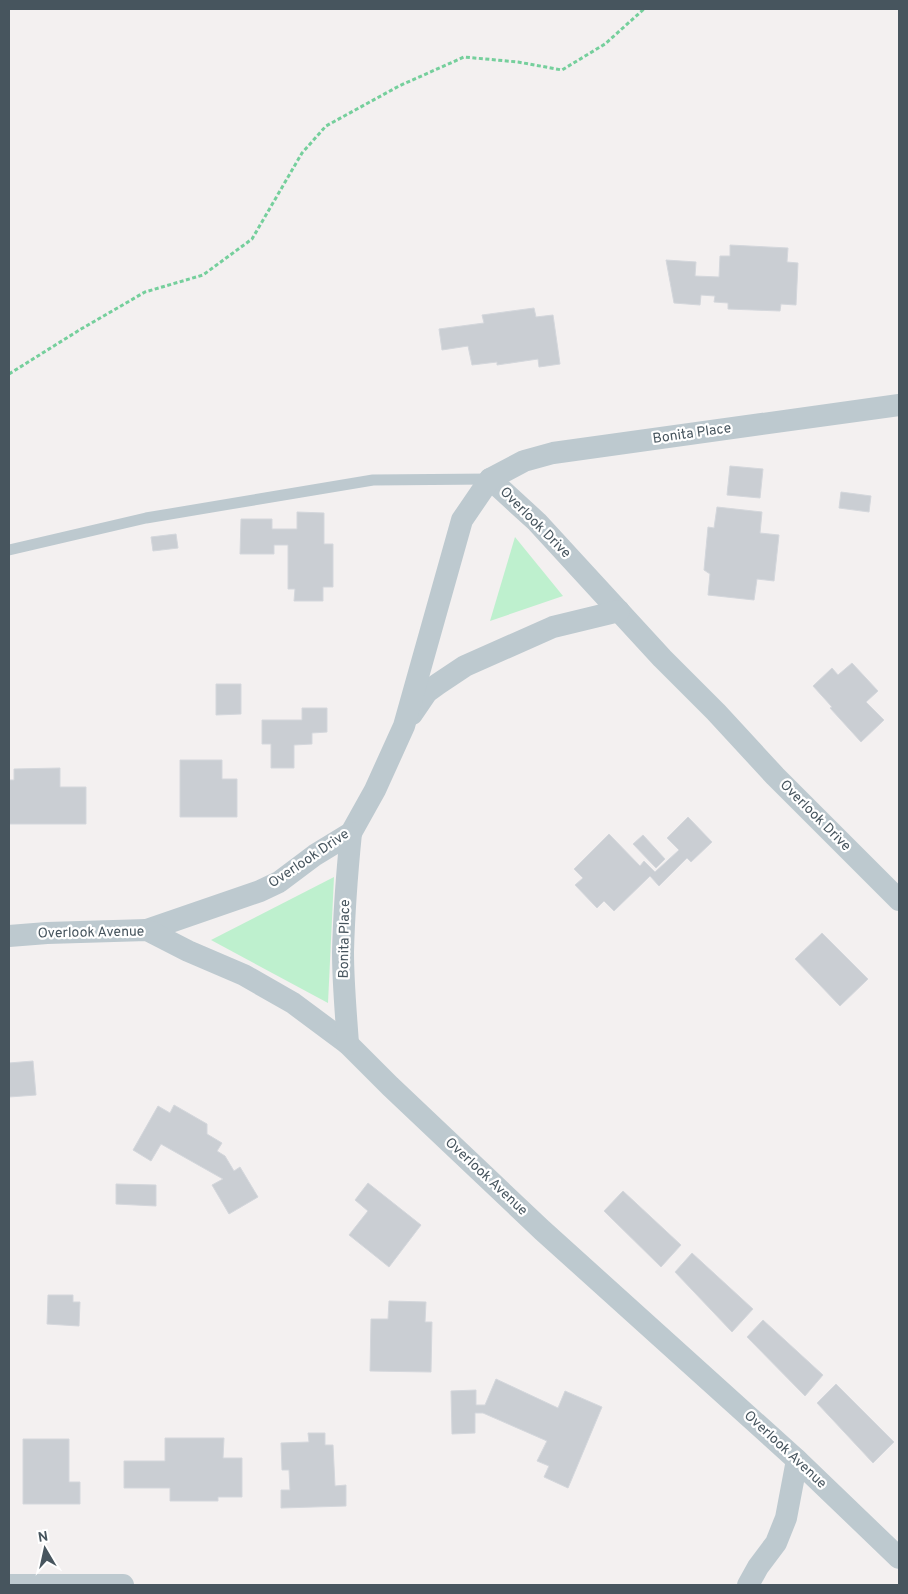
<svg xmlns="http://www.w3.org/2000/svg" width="908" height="1594" font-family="Overpass,sans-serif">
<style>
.green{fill:#bef0ce}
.building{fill:#caced3;stroke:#d4d7dc}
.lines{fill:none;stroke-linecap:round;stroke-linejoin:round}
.path{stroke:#75cf9c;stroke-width:3;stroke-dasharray:4 2.5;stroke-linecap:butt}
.lane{stroke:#bdc9cf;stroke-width:11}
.street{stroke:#bdc9cf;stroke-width:22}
.labels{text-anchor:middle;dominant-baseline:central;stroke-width:4.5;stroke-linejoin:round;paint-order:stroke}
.street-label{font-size:14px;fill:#47555e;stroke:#fff}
</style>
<rect width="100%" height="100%" fill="#f3f0f0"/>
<!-- green -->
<g class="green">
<polygon points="515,537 563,596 490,621"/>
<polygon points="334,877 328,1003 211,940"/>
</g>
<!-- building -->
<g class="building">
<polygon points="730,245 788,248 787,262 798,263 796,305 781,304 780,311 728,309 728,303 714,302 715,296 701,295 700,305 674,303 666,260 696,262 695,276 719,277 720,256 730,256"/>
<polygon points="534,308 536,317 553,315 560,364 539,367 538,359 497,365 497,362 472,365 468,346 442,350 439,329 484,323 482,315"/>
<polygon points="730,466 763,469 760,498 727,495"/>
<polygon points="841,492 871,496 869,512 839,508"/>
<polygon points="717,507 762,512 760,533 779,535 774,581 757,579 754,600 708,595 710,574 704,570 708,527 714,528"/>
<polygon points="297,512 324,513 324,544 333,544 333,587 323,587 323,601 294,601 295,589 288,589 288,545 274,545 274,554 240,554 241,519 272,519 272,529 297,529"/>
<polygon points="176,534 178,548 153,551 151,537"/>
<polygon points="852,663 878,691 866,702 884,720 861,742 830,708 832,707 813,686 832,668 838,675"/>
<polygon points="216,684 241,684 241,714 216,715"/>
<polygon points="302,708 327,708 327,732 312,733 312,744 294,745 294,768 271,768 271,744 262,744 262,720 302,720"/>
<polygon points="180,760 222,760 222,779 237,779 237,817 180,817"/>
<polygon points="60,768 60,787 86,787 86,824 9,824 9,780 14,780 14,769"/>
<polygon points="688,817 712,842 691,862 687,858 659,886 650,876 614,911 604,901 597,908 575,885 583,878 574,869 609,834 640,866 644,861 655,872 679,850 667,838"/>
<polygon points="643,835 665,859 656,868 633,844"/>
<polygon points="822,933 868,979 840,1006 795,959"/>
<polygon points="33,1061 36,1095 9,1097 9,1063"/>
<polygon points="174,1105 207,1124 207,1134 222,1143 217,1151 225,1156 234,1171 240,1167 258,1197 229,1214 212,1185 223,1179 161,1144 151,1161 133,1150 158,1106 170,1113"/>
<polygon points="368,1183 421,1225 389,1267 349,1235 368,1211 355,1200"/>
<polygon points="116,1184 156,1185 156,1206 116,1204"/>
<polygon points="623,1191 681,1245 661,1267 604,1211"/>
<polygon points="692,1253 753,1309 732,1332 675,1272"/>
<polygon points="48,1295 73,1295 73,1302 80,1302 79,1326 47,1324"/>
<polygon points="389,1301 426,1302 425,1322 432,1322 431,1372 370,1371 371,1319 388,1319"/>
<polygon points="763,1320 823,1375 805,1396 747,1337"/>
<polygon points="496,1379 558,1408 565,1391 602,1407 568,1488 544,1477 549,1466 537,1461 547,1441 483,1413 475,1413 475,1433 452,1434 451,1391 476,1390 476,1405 485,1405"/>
<polygon points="836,1384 894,1442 873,1463 817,1403"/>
<polygon points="308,1433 325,1433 325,1445 333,1445 335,1486 346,1485 346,1506 281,1508 281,1490 290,1490 289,1470 282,1470 281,1443 309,1442"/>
<polygon points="165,1438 224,1438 223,1458 242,1458 242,1497 218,1497 218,1501 170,1501 170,1488 124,1488 124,1461 165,1461"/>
<polygon points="23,1439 69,1439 69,1482 80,1482 80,1504 23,1504"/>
</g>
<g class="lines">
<!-- path -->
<polyline class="path" points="9,374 81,329 145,292 203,275 252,239 302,153 326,126 399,86 464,57 518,62 562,70 605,44 644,9"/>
<!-- lane -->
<polyline class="lane" points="9,550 146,518 373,480 490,479"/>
<!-- street -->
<g class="street">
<polyline points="490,479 537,522 662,658 716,712 775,776 899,900"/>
<polyline points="412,714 427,692 438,684 465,666 553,627 619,611"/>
<polyline points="147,930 260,891 279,882 315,855 351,833 375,790 404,726 462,520 490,479 524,461 553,453 899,405"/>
<polyline points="9,936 47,933 147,930 188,951 244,975 293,1003 348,1044 390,1086 542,1230 797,1460 899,1558"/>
<path d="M 348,1044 C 346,1014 343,983 343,952 C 344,913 347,873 351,833"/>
<polyline points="9,1585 123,1585"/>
<polyline points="748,1585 758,1567 776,1543 786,1518 797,1460"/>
</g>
</g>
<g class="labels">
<!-- street labels -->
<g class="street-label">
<text transform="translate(692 434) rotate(-8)">Bonita Place</text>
<text transform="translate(535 523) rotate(45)">Overlook Drive</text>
<text transform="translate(815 816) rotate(45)">Overlook Drive</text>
<text transform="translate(309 859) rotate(-34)">Overlook Drive</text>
<text transform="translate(91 933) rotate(-1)">Overlook Avenue</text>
<text transform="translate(345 939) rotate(-89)">Bonita Place</text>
<text transform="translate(486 1177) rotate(43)">Overlook Avenue</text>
<text transform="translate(785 1450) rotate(43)">Overlook Avenue</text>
</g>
</g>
<!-- border -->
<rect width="908" height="1594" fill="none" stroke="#47555e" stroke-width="20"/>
<!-- north arrow -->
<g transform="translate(45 1549) rotate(351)" stroke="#ffffff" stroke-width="4" paint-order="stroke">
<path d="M0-4L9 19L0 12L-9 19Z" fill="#47555e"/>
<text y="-8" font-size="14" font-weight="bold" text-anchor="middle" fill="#47555e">N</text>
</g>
</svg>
